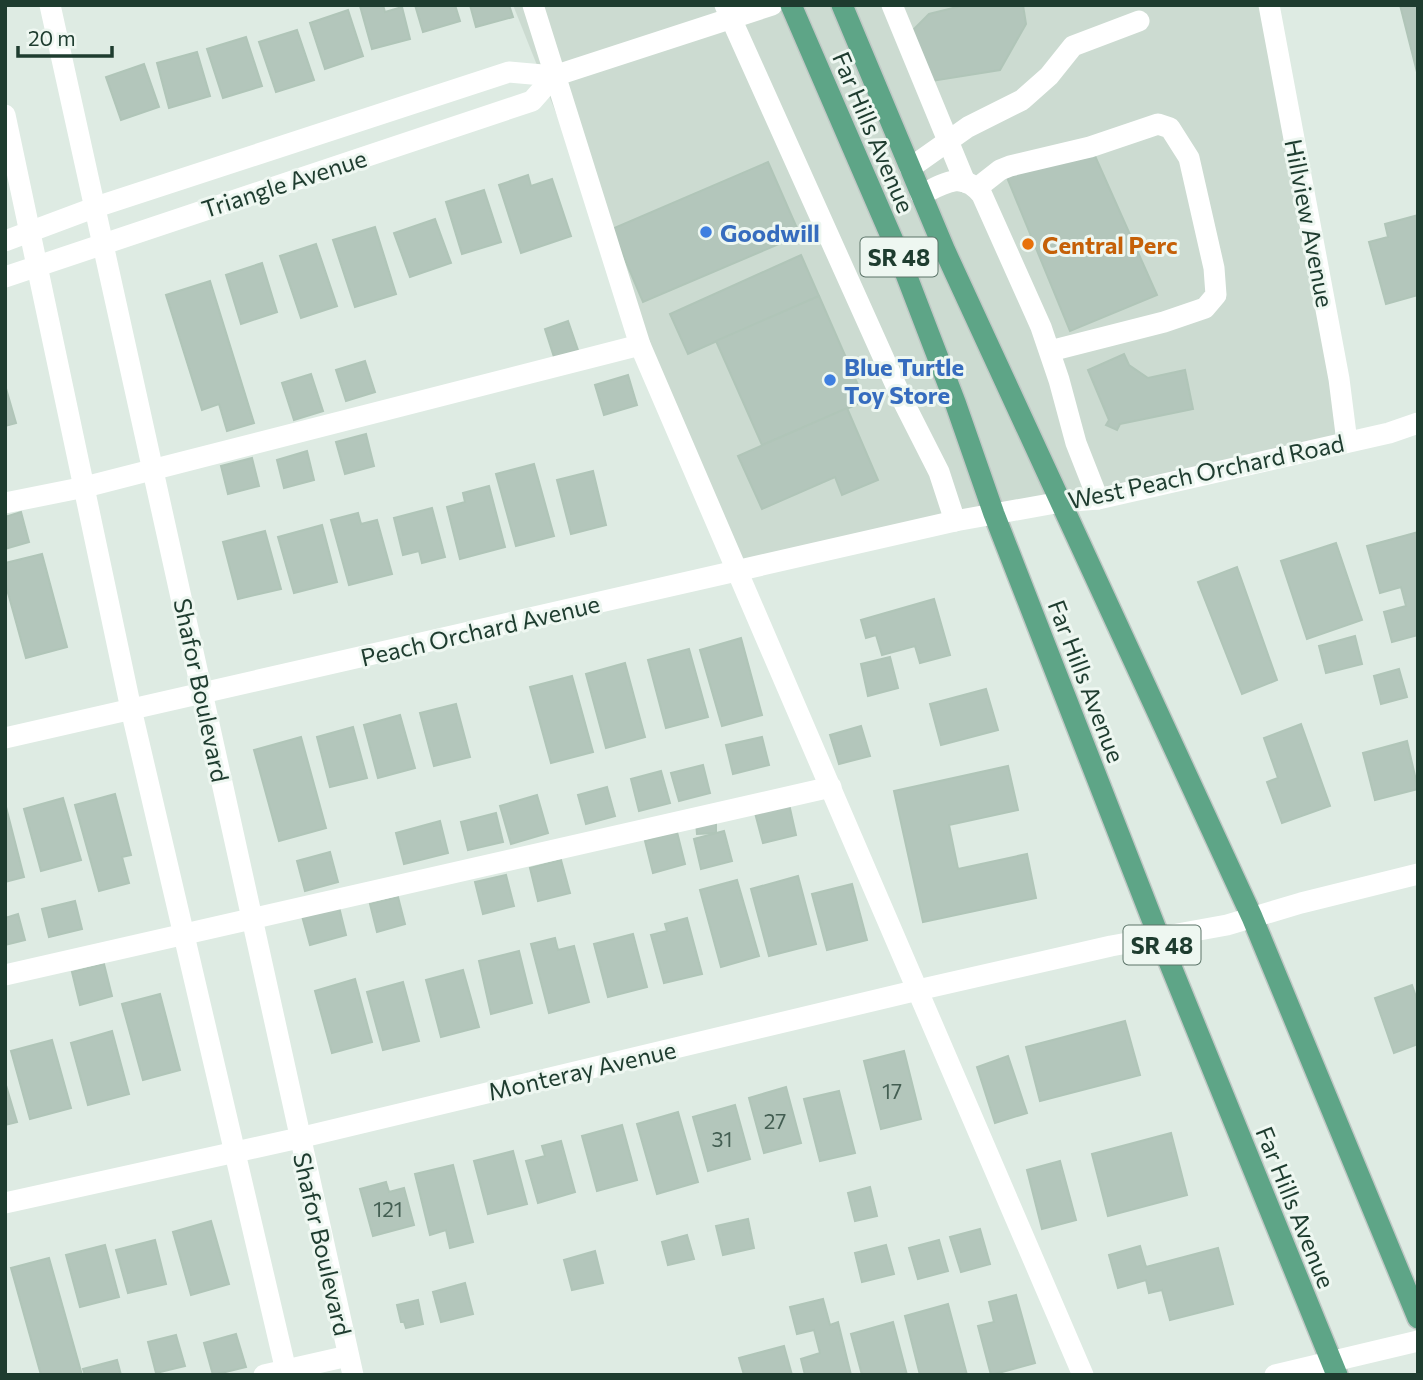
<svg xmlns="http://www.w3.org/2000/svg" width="1423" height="1380" font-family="Commissioner,sans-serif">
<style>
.built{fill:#ccdbd1}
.building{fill:#b3c6bb;stroke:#b0c5b8;stroke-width:2}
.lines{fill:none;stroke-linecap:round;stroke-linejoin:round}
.major-casing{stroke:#c0c8c5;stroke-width:24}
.minor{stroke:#fff;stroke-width:21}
.major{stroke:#5ea587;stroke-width:21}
.shop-dot{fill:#3f7fe0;stroke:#eef7f1;stroke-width:2.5}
.food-dot{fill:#e8710a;stroke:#eef7f1;stroke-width:2.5}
.labels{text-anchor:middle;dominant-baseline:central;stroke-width:6;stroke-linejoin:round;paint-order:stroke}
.number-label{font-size:21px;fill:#435e52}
.shield{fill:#eef7f1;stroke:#5c7469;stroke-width:2}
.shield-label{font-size:23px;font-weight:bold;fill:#1e3c2f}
.street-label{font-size:24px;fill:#1e3c2f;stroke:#eef7f1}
.shop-label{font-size:24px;font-weight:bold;fill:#366cbe;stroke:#eef7f1;text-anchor:start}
.food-label{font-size:24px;font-weight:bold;fill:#c56008;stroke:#eef7f1;text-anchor:start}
</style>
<rect width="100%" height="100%" fill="#deebe3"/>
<!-- built -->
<polygon class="built" points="513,5 1275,5 1347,442 738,570"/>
<!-- building -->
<g class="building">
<polygon points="383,5 385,12 402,7 410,39 372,49 360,6"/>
<polygon points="415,5 455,5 460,21 423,32"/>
<polygon points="470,5 509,5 513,17 476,27"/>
<polygon points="965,5 1023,5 1026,24 1000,70 932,81 913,30 929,14"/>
<polygon points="1400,5 1418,5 1418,76"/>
<polygon points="348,10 363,56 325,69 310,23"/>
<polygon points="297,30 314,80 276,92 259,42"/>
<polygon points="246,37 262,86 223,98 207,49"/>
<polygon points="197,52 210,96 169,108 157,63"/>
<polygon points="144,64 159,107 121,120 106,77"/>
<polygon points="1095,156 1157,295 1070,331 1006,175"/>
<polygon points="768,162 800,235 643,302 612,229"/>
<polygon points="528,175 531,186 552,179 571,236 521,253 499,185"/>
<polygon points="484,190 501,242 462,254 446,202"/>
<polygon points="1418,215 1418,295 1386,304 1369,242 1388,237 1385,224"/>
<polygon points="435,219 451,263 410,277 394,233"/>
<polygon points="375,227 396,294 355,307 333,240"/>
<polygon points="316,244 337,306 301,318 280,256"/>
<polygon points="801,255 819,296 688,354 670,314"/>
<polygon points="262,263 277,312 241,324 226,275"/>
<polygon points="210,281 254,423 227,431 219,404 202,410 166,295"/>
<polygon points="819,296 865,401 762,445 716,341"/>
<polygon points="568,321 578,350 554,357 545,329"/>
<polygon points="1124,354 1129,365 1148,378 1185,370 1193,409 1120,424 1117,430 1106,425 1109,420 1088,370"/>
<polygon points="365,361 375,392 346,401 336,370"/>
<polygon points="311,374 323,411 294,420 282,383"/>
<polygon points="628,375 637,405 604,415 595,385"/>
<polygon points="5,385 16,423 5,426"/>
<polygon points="847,408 878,480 842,495 835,477 762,509 738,456"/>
<polygon points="366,434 374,466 345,474 336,442"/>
<polygon points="307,451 314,480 284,488 277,460"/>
<polygon points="252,458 259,486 228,494 221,466"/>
<polygon points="534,464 554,536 516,546 496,474"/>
<polygon points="593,471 606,525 571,534 557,480"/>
<polygon points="489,486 505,547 460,559 447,507 465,502 463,493"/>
<polygon points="432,508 445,557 422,563 419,551 403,555 394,518"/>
<polygon points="21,512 29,542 5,549 5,517"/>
<polygon points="358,513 361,524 377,520 392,574 349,585 331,520"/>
<polygon points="322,525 337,582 294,593 278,537"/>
<polygon points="265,531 281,589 238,599 223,542"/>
<polygon points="1418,532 1418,635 1392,642 1384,612 1406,606 1401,587 1380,593 1367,546"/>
<polygon points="1336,543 1362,620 1307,639 1281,561"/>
<polygon points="42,554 67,647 26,658 5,582 5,563"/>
<polygon points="1237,567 1277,680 1242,694 1198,582"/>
<polygon points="934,599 950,655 920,663 915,646 882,655 876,635 866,638 861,620"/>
<polygon points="1355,636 1362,664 1326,673 1319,646"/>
<polygon points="741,638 762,715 722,726 700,650"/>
<polygon points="689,649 708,717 666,728 648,660"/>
<polygon points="890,657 898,688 868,696 861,664"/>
<polygon points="625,663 645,737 606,748 586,674"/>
<polygon points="1399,669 1407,697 1381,704 1374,676"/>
<polygon points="572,676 593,752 551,763 530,687"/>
<polygon points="986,689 998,730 941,745 930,704"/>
<polygon points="456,704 470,757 434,766 420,713"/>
<polygon points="400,715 415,768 378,778 364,725"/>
<polygon points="1301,724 1330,806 1282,823 1267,782 1278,778 1264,738"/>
<polygon points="861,726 870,756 839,764 830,735"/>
<polygon points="353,727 367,778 330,787 317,737"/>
<polygon points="301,737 326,828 279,841 254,750"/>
<polygon points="762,737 769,765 733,774 726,745"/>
<polygon points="1407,741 1418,789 1375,800 1363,753"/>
<polygon points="703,765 710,793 679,801 671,773"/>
<polygon points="1008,766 1018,810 949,825 958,869 1027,854 1036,898 923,922 894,791"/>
<polygon points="661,771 670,803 639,811 631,779"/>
<polygon points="607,787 615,816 586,824 578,795"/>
<polygon points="115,794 131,855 122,857 129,883 99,891 75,805"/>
<polygon points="537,795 548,833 511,844 500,806"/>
<polygon points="63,798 81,860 41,871 24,809"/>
<polygon points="789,804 796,835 763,843 755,813"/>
<polygon points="6,807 24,877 5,882 5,807"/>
<polygon points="496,813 503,842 468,850 461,822"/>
<polygon points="440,821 448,853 404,864 396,833"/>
<polygon points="716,821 716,833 697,834 696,822"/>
<polygon points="724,831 732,861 701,869 694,839"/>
<polygon points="677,832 685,864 653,873 645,841"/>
<polygon points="330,852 338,882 305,891 297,861"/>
<polygon points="561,860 570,893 538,901 530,868"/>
<polygon points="506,875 514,906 483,914 475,882"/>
<polygon points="798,876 816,944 769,956 751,889"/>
<polygon points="737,880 759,956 721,967 700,890"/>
<polygon points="852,884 867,940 827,950 812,894"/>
<polygon points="398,897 405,924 377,932 370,904"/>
<polygon points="75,901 82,929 49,937 42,909"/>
<polygon points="339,907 346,935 310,945 302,916"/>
<polygon points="18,914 25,940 5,945 5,918"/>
<polygon points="687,918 702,974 664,983 651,935 667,931 665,924"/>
<polygon points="633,934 647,987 608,997 594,944"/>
<polygon points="555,938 558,950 574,946 589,1002 549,1013 531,944"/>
<polygon points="519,951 532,1003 491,1014 479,961"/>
<polygon points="104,964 112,996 80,1005 72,972"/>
<polygon points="463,970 479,1027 441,1037 426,980"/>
<polygon points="355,979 372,1042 332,1053 315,991"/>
<polygon points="403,982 419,1041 383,1050 367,992"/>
<polygon points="1412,985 1418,1003 1418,1044 1394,1053 1375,998"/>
<polygon points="160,994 180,1070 143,1080 122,1004"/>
<polygon points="1125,1021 1140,1075 1040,1101 1026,1047"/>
<polygon points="112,1031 129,1094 88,1105 71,1043"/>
<polygon points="52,1040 71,1108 30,1119 11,1051"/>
<polygon points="904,1051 921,1119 881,1129 864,1061"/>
<polygon points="1008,1056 1027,1113 995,1123 977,1067"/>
<polygon points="5,1082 17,1122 5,1125"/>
<polygon points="786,1087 801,1143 764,1153 749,1098"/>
<polygon points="839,1091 855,1153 820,1161 804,1099"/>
<polygon points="735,1105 750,1159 708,1171 693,1117"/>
<polygon points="678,1112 698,1182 657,1194 637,1124"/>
<polygon points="622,1125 637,1180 597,1191 582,1136"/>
<polygon points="1171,1133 1187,1195 1108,1216 1092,1154"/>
<polygon points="561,1141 575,1192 538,1203 526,1161 545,1156 542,1146"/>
<polygon points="513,1151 527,1204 488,1214 474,1161"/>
<polygon points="1060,1161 1076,1220 1042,1229 1027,1170"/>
<polygon points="453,1165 473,1242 450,1248 446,1230 430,1235 415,1174"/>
<polygon points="386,1182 389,1192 404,1188 414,1225 373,1236 360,1189"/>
<polygon points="870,1187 877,1216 855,1221 848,1193"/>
<polygon points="748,1219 754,1248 723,1255 716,1226"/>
<polygon points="211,1221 229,1284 191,1295 173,1232"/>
<polygon points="980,1229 990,1264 961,1272 950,1237"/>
<polygon points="687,1235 694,1259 668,1265 662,1242"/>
<polygon points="155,1240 166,1284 128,1293 116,1250"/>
<polygon points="939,1240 948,1271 918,1279 909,1248"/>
<polygon points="105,1245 119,1297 80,1307 66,1255"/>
<polygon points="886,1245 894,1274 862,1282 855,1253"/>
<polygon points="1140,1246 1146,1267 1218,1248 1233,1304 1170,1320 1162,1290 1149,1293 1146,1280 1118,1288 1109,1255"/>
<polygon points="595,1251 603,1283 572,1290 564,1260"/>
<polygon points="49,1258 82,1375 41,1375 11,1268"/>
<polygon points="465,1283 473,1314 441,1322 433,1292"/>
<polygon points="1016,1295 1035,1363 991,1375 978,1326 994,1322 989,1302"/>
<polygon points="823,1299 830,1325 838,1322 851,1375 805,1375 801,1359 820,1353 814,1330 797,1334 790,1307"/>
<polygon points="418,1300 423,1324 406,1328 404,1322 401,1322 397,1305"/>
<polygon points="948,1304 967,1375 920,1375 905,1316"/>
<polygon points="893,1322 907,1375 862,1375 851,1334"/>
<polygon points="236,1334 246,1367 213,1375 204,1343"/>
<polygon points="176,1335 185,1366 156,1373 148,1342"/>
<polygon points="784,1346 792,1375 744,1375 739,1358"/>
<polygon points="117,1360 121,1375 85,1375 83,1369"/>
</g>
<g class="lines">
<defs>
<g id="major">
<polyline points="791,5 894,243 955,402 994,514 1159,937 1337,1375"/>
<polyline points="842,5 945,251 1252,917 1418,1318"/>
</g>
</defs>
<!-- major casing -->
<use href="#major" class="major-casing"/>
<!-- minor -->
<g class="minor">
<polyline points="50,5 353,1375"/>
<polyline points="533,5 640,345 1083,1375"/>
<polyline points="725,5 902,399 939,472 955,521"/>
<polyline points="892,5 965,182"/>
<polyline points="1269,5 1339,379 1347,442"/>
<polyline points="5,115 131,709 287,1375"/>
<polyline points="910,168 968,127 1022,100 1049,76 1073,46 1139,21"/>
<polyline points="977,188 1000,170 1010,166 1090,147 1158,124 1170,128 1189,158 1214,268 1216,295 1205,308 1164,322 1050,351"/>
<path d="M 921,195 C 944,183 963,170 982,195 L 1041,327 L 1059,380 L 1076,443 L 1098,499"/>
<polyline points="5,241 96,207 509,72 554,76 772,5"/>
<polyline points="5,277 532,101 554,76"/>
<polyline points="5,503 85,487 640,345"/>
<polyline points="5,738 955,521 1061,502 1098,499 1389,433 1418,423"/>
<polyline points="5,975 831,787"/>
<polyline points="5,1203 299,1138 918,990 1111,946 1227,925 1301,903 1418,874"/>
<polyline points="264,1375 348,1356"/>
<polyline points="1275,1375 1418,1341"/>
</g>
<!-- major -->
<use href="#major" class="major"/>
</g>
<!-- markers -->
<g class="shop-dot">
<circle cx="706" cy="232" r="7"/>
<circle cx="830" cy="380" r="7"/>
</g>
<circle class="food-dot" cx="1028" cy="244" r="7"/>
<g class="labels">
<!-- number labels -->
<g class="number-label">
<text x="892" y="1090">17</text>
<text x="775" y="1120">27</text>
<text x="722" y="1138">31</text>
<text x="388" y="1208">121</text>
</g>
<!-- shield labels -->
<g class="shield">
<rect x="860.5" y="237.5" width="77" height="39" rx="5"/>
<rect x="1123.5" y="925.5" width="77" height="39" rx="5"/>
</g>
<g class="shield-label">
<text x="899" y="257">SR 48</text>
<text x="1162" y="945">SR 48</text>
</g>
<!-- street labels -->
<g class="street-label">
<text transform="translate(874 132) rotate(67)">Far Hills Avenue</text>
<text transform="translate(284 183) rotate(-18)">Triangle Avenue</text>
<text transform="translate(1310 223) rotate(79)">Hillview Avenue</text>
<text transform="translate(1206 471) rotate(-12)">West Peach Orchard Road</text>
<text transform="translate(480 630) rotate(-13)">Peach Orchard Avenue</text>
<text transform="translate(1087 681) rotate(69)">Far Hills Avenue</text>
<text transform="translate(202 690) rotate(78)">Shafor Boulevard</text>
<text transform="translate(582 1070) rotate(-13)">Monteray Avenue</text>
<text transform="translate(1296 1207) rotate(68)">Far Hills Avenue</text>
<text transform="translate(323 1244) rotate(77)">Shafor Boulevard</text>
</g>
<!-- shop labels -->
<g class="shop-label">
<text x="720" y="232">Goodwill</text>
<text x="844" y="366">Blue Turtle<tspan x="844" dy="28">Toy Store</tspan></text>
</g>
<!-- food labels -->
<g class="food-label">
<text x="1042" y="244">Central Perc</text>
</g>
</g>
<!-- border -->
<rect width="1423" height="1380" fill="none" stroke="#1e3c2f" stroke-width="14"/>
<!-- scale -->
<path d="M18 46v10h94v-10" fill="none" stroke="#1e3c2f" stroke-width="3.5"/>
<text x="28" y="46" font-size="21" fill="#1e3c2f" stroke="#eef7f1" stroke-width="5" paint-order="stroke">20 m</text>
</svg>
